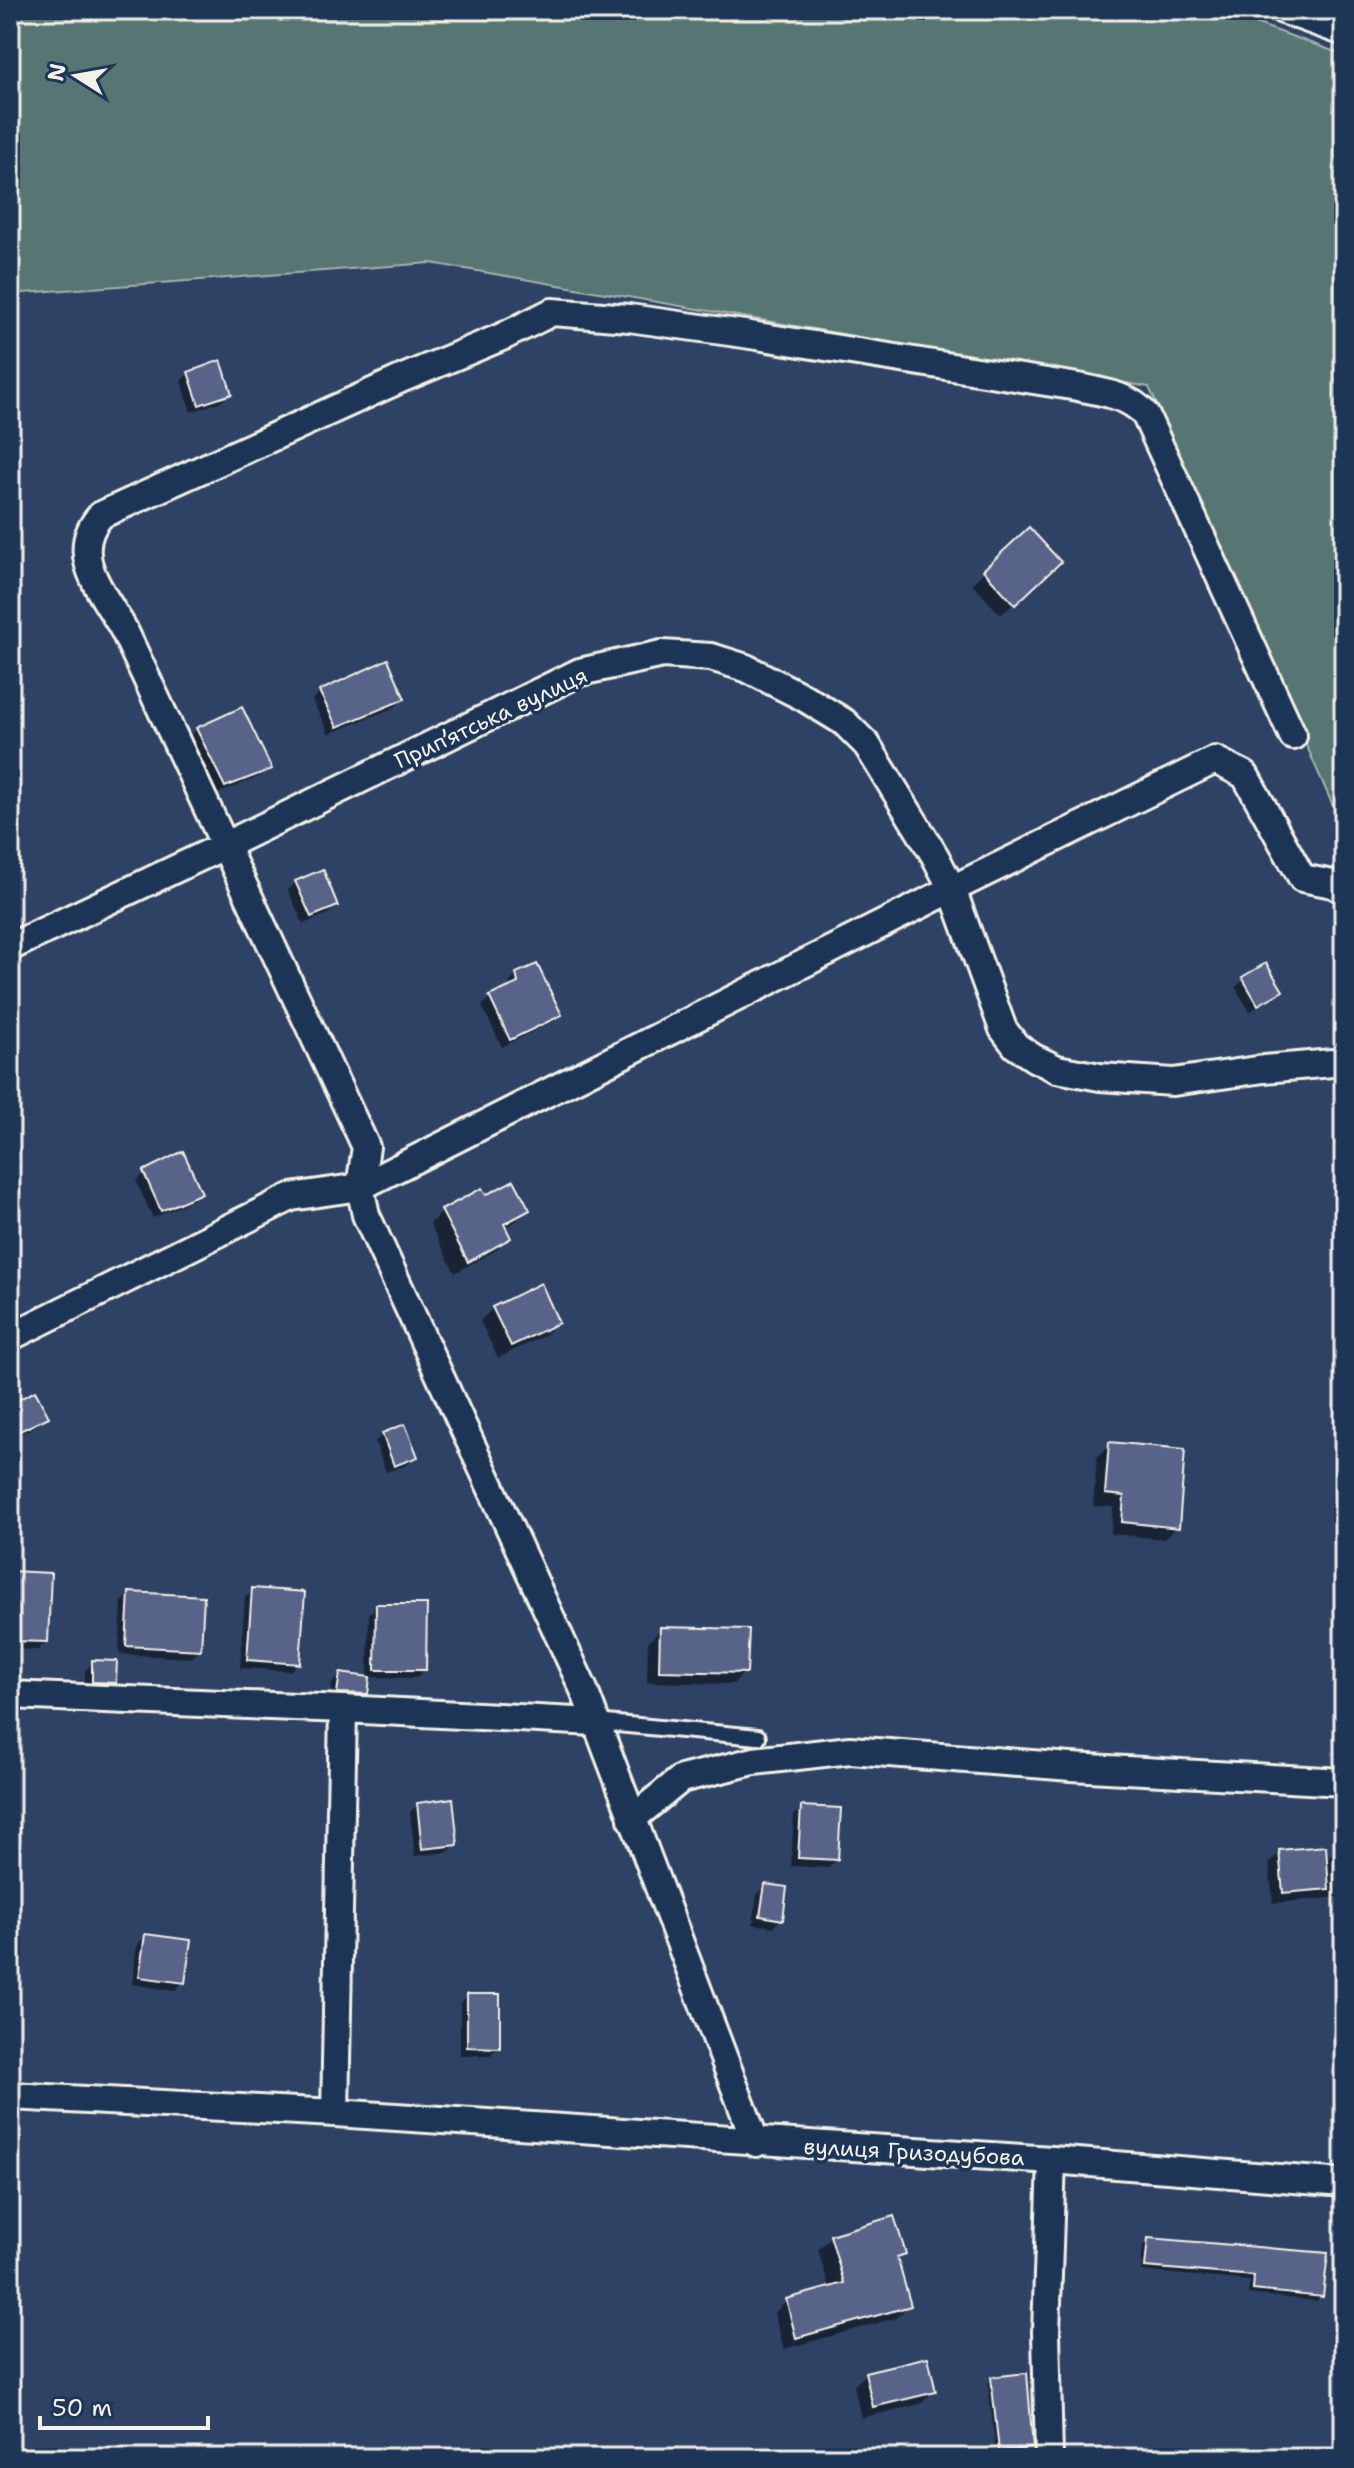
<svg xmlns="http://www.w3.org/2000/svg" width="1354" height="2468" font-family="'Shantell Sans',sans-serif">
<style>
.green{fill:#577573;stroke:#a6b3ae;stroke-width:2}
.shadow{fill:#0007}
.building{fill:#586389;stroke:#f4f1e8;stroke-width:2}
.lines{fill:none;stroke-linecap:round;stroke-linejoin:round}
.service-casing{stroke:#f4f1e8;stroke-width:20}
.minor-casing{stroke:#f4f1e8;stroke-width:32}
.service{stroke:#1d3557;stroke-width:14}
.minor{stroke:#1d3557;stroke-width:26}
.labels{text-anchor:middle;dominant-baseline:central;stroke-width:7;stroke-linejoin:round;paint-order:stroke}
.street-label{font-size:22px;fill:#f4f1e8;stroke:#1d3557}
</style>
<rect width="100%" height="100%" fill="#2e4265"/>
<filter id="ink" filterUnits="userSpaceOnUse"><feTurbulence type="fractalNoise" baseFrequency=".0125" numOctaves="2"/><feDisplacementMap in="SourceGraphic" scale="16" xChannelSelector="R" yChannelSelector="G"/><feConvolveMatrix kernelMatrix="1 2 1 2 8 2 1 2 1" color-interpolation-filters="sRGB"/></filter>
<g filter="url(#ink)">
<!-- green -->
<polygon class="green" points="10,10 1219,10 1344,55 1344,831 1149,387 431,263 10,294"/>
<!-- shadow -->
<g class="shadow">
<polygon points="189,373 230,393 222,401 191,412 181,381"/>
<polygon points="984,571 1046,574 1001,615 972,584"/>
<polygon points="387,662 403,699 395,707 329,734 312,700 320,692"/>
<polygon points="197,729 269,768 261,776 217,794 189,737"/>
<polygon points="296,882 336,906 328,914 303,924 288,890"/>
<polygon points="1265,965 1280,990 1250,1012 1235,987"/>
<polygon points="517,975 559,1014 551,1022 502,1047 482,1006 490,998 510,989 509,983"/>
<polygon points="182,1154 200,1192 192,1200 153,1218 136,1181 144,1173"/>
<polygon points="485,1198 527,1210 515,1222 504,1228 509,1238 496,1250 455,1273 430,1224 442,1212"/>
<polygon points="493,1308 557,1322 545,1335 498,1358 480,1321"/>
<polygon points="10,1406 46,1417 38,1425 10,1439"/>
<polygon points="383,1434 415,1457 407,1465 386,1472 375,1442"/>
<polygon points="1110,1445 1177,1527 1164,1539 1111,1534 1113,1507 1093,1506 1097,1457"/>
<polygon points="10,1573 46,1642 38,1650 10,1649"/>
<polygon points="253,1590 298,1663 290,1671 240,1668 245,1598"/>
<polygon points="130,1594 200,1650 191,1658 119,1654 122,1602"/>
<polygon points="377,1606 424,1670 416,1678 368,1677 369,1614"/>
<polygon points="661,1629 745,1672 733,1684 647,1682 648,1642"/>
<polygon points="93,1662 114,1683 106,1691 85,1690 85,1671"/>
<polygon points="1344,1668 1344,1694 1342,1694 1341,1671"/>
<polygon points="340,1675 366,1693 358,1701 330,1700 332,1683"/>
<polygon points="418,1804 456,1844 448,1852 415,1856 410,1812"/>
<polygon points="802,1808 836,1860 828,1868 791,1866 794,1816"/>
<polygon points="1280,1852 1324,1856 1344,1854 1344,1918 1341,1918 1339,1897 1273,1903 1269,1863"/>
<polygon points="766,1886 781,1919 773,1927 753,1924 757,1894"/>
<polygon points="146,1936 183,1982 175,1991 132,1984 137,1944"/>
<polygon points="468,1996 498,2047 490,2055 460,2055 460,2004"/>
<polygon points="893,2218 904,2254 896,2261 908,2306 896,2318 784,2349 774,2313 787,2301 830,2289 818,2250 831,2237"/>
<polygon points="1149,2240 1321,2296 1316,2301 1248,2294 1250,2281 1141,2271 1143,2246"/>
<polygon points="866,2373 933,2392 921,2404 861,2418 854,2386"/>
<polygon points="992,2379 1031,2447 1027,2450 996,2454 988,2383"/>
</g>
<!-- building -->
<g class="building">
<polygon points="221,360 232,394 199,405 188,372"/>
<polygon points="1029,527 1061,562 1015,605 983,570"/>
<polygon points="388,659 405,699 337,727 319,691"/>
<polygon points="242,707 272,769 225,787 196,728"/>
<polygon points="323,869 338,906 311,917 295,881"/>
<polygon points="1266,963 1283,991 1258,1005 1242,977"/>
<polygon points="537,964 562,1015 510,1040 489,996 518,983 516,973"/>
<polygon points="183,1151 202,1193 161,1211 143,1171"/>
<polygon points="514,1180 530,1210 504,1224 511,1238 468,1262 441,1210 482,1188 486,1195"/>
<polygon points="541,1283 559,1323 511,1346 492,1307"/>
<polygon points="35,1391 49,1417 16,1433 10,1422 10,1404"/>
<polygon points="405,1424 418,1457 394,1466 382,1433"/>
<polygon points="1109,1442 1185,1449 1179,1528 1122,1522 1124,1496 1105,1494"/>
<polygon points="10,1571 51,1573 48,1642 10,1641"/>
<polygon points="252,1588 305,1592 300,1664 247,1660"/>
<polygon points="129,1592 204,1596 201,1650 126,1646"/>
<polygon points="376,1604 427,1604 426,1670 375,1670"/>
<polygon points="660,1627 749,1629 747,1673 659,1671"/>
<polygon points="92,1660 117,1661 116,1683 92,1682"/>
<polygon points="340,1673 370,1677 368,1694 337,1693"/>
<polygon points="453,1798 458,1845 422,1849 417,1803"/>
<polygon points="801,1806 841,1808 838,1860 798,1858"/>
<polygon points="1326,1846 1329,1889 1283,1893 1279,1850"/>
<polygon points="765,1884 787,1887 783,1920 760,1916"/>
<polygon points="145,1934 191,1940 185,1983 139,1977"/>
<polygon points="467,1994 500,1994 500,2048 467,2047"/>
<polygon points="894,2216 906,2254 897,2257 911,2306 796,2338 786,2299 844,2283 830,2235"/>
<polygon points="1148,2238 1328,2253 1323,2297 1253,2290 1254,2276 1145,2267"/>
<polygon points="928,2357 936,2392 873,2407 865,2372"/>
<polygon points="1027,2373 1033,2448 999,2451 991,2377"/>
</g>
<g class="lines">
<defs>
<polyline id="service" points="595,1722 758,1737"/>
<g id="minor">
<polyline points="1283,10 1344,32"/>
<polyline points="10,947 226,845 580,672 662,654 711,657 746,668 803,697 844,722 867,745 935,856 952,889 1003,1029 1016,1046 1034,1058 1057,1069 1100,1077 1173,1082 1264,1069 1344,1062"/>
<polyline points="10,1337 291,1197 360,1187 952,889 1215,760 1245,775 1302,878 1333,884 1344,890"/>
<polyline points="10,1695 343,1709 595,1722"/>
<polyline points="632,1819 681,1779 754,1761 850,1750 1071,1767 1344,1782"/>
<polyline points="10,2096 335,2113 1052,2160 1344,2183"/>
<polyline points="335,2113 343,1709"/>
<path d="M 756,2143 L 584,1690 L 366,1215 L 360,1187 L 366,1147 L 124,630 C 103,593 66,553 101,515 L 403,378 L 504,336 L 552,312 L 629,318 L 744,334 L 1078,387 C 1101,392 1129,395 1145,414 L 1293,736"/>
<polyline points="1049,2458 1046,2332 1052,2160"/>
</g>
</defs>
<!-- service casing -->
<use href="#service" class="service-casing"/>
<!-- minor casing -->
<use href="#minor" class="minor-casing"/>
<!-- service -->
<use href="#service" class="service"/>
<!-- minor -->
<use href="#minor" class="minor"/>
</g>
</g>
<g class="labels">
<!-- street labels -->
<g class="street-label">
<text transform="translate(491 718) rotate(-25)">Прип’ятська вулиця</text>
<text transform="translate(914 2152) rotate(3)">вулиця Гризодубова</text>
</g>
</g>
<!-- margin -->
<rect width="1354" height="2468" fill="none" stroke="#1d3557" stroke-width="40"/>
<rect x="20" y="20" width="1314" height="2428" fill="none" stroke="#f4f1e8" stroke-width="3" filter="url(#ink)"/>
<!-- north arrow -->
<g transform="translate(76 76) rotate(281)" stroke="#1d3557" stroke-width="6" paint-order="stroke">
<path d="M0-6L14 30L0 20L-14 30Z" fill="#f4f1e8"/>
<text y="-12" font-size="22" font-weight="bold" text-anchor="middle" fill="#f4f1e8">N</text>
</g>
<!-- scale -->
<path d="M40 2416v12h168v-12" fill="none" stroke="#f4f1e8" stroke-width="4"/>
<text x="52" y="2416" font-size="24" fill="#f4f1e8" stroke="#1d3557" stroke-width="6" paint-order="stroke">50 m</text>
</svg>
